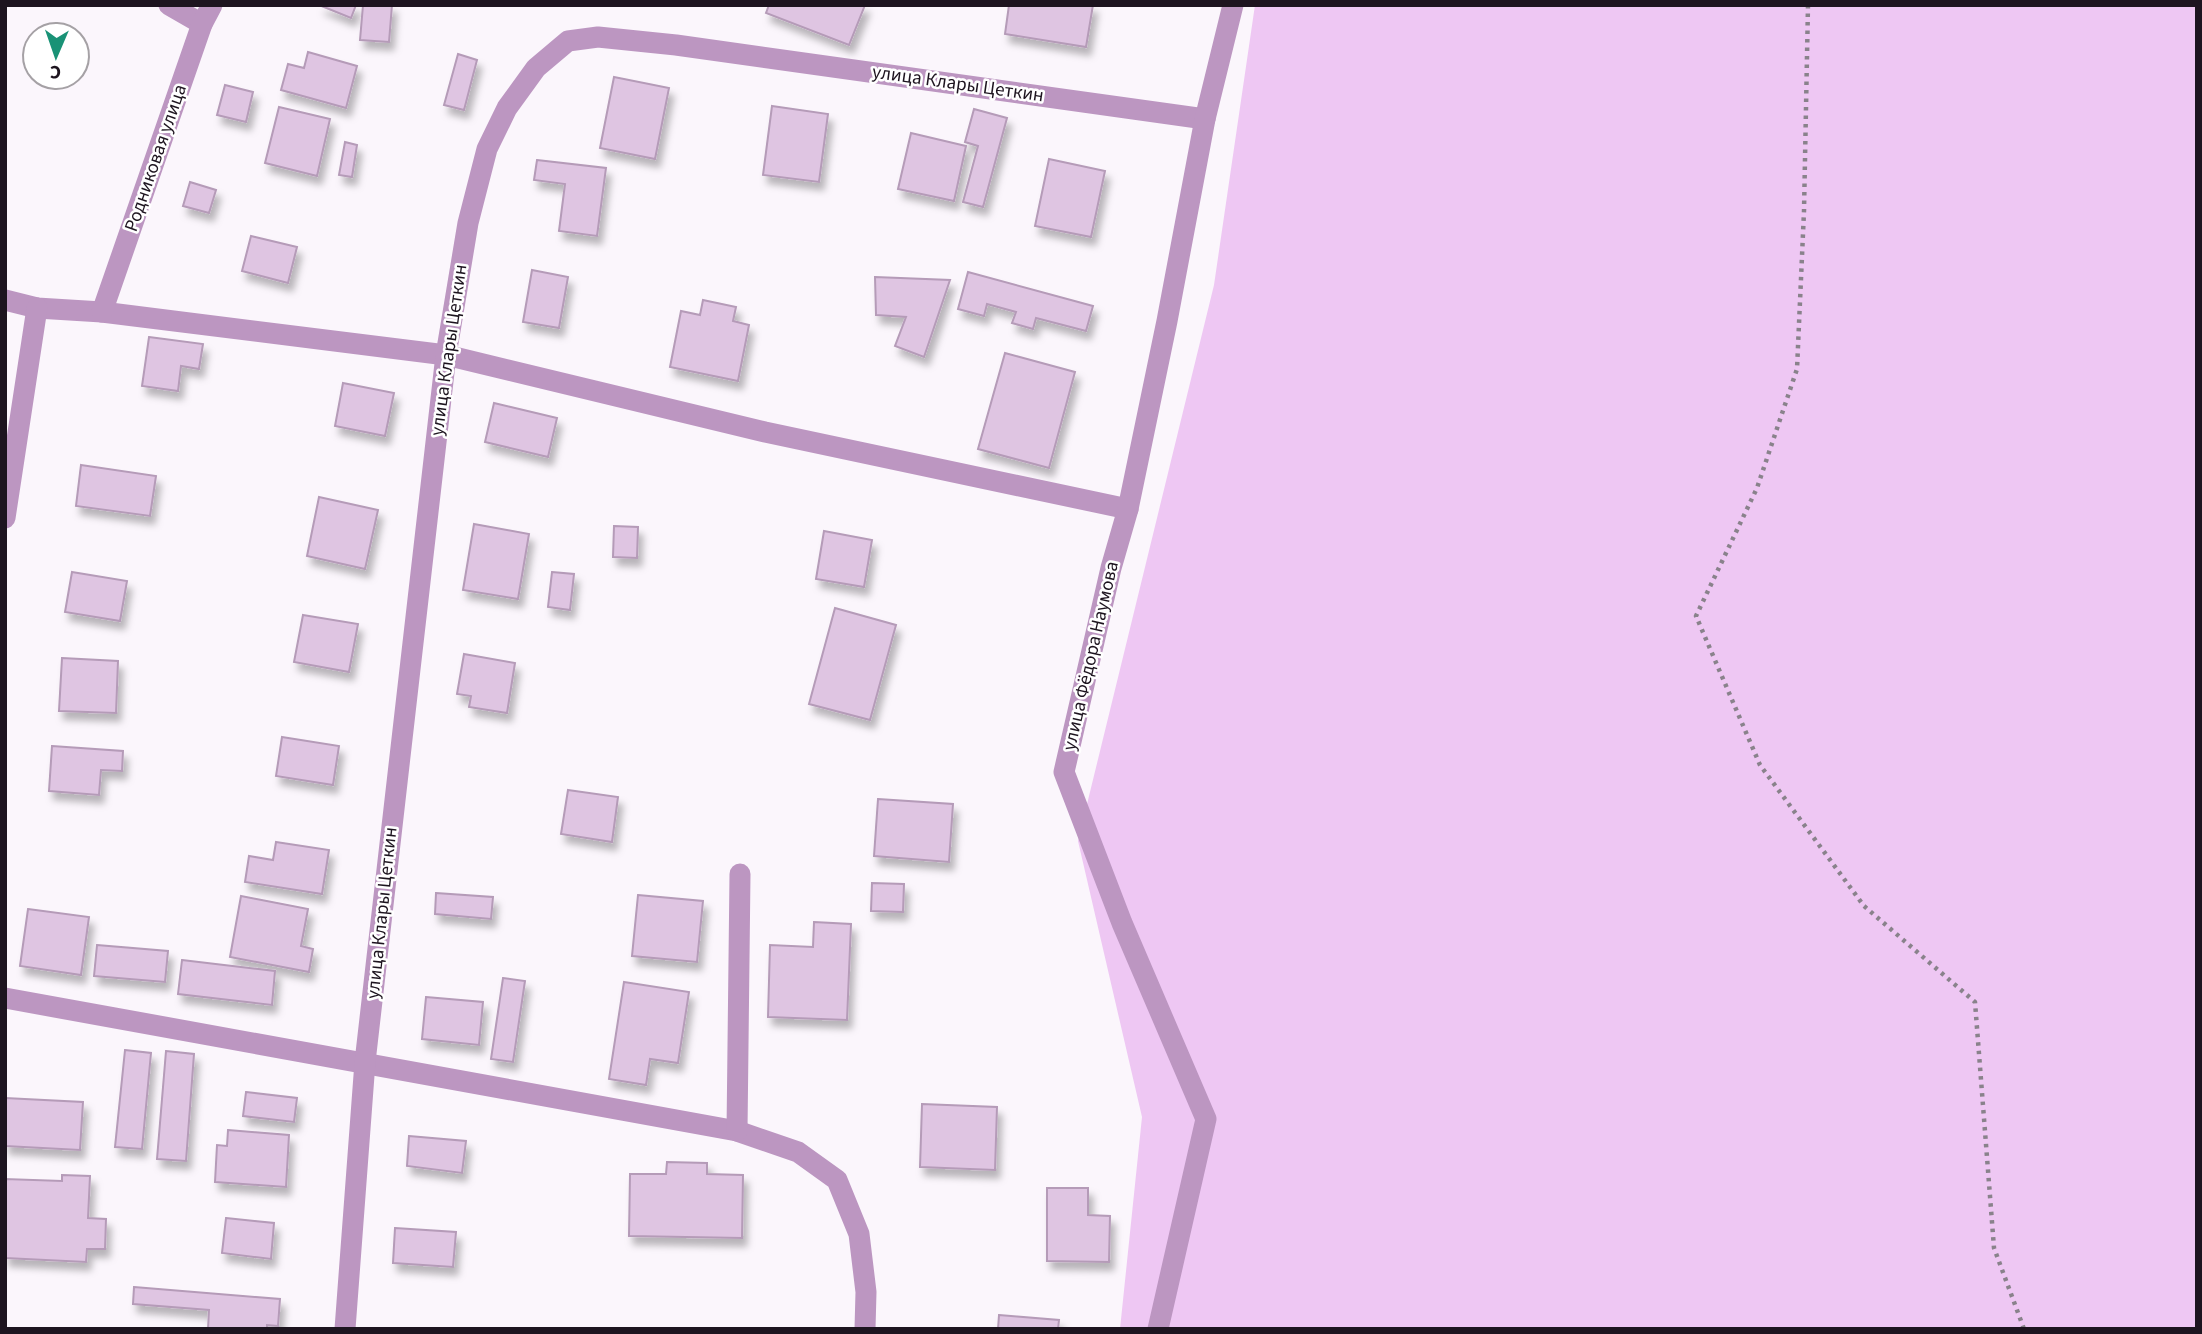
<svg xmlns="http://www.w3.org/2000/svg" width="2202" height="1334" font-family="'Source Sans 3',sans-serif">
<style>
.green{fill:#eec7f3}
.building{fill:#dfc5e2;stroke:#b59bb8;stroke-width:2;filter:url(#shadow)}
.lines{fill:none;stroke-linecap:round;stroke-linejoin:round}
.path{stroke:#89828b;stroke-width:4.5;stroke-dasharray:3.5 5;stroke-linecap:butt}
.minor{stroke:#bc96c1;stroke-width:21}
.labels{text-anchor:middle;dominant-baseline:central;stroke-width:5;stroke-linejoin:round;paint-order:stroke}
.street-label{font-size:19px;fill:#1d141f;stroke:#fff}
</style>
<defs>
<filter id="shadow"><feDropShadow dx="4.5" dy="8" stdDeviation="3.5" flood-color="#0004"/></filter>
</defs>
<rect width="100%" height="100%" fill="#fbf6fc"/>
<!-- green -->
<polygon class="green" points="1255,5 2197,5 2197,1329 1120,1329 1142,1117 1078,841 1214,285"/>
<!-- building -->
<g class="building">
<polygon points="319,5 356,5 351,18"/>
<polygon points="363,5 392,5 389,42 360,40"/>
<polygon points="769,5 865,5 849,45 766,13"/>
<polygon points="1009,5 1093,5 1086,47 1005,34"/>
<polygon points="308,52 357,66 346,108 281,90 288,64 304,68"/>
<polygon points="458,54 477,60 464,110 444,105"/>
<polygon points="614,77 669,88 655,159 600,148"/>
<polygon points="225,85 253,92 246,122 217,115"/>
<polygon points="772,106 828,114 819,182 763,175"/>
<polygon points="279,107 330,119 317,176 265,163"/>
<polygon points="974,109 1007,118 983,207 963,202 978,146 965,142"/>
<polygon points="911,133 966,146 954,201 898,189"/>
<polygon points="345,142 357,145 352,177 339,175"/>
<polygon points="1049,159 1105,171 1091,237 1035,226"/>
<polygon points="537,160 606,168 597,236 559,231 565,184 534,180"/>
<polygon points="190,182 216,190 209,213 183,206"/>
<polygon points="251,236 297,247 288,283 242,271"/>
<polygon points="532,270 568,277 559,328 523,322"/>
<polygon points="968,272 1093,306 1086,331 1036,318 1033,329 1012,323 1016,312 987,304 984,316 958,309"/>
<polygon points="875,277 950,280 924,357 895,346 906,317 876,315"/>
<polygon points="703,300 736,307 733,321 749,325 738,381 670,367 681,311 700,315"/>
<polygon points="149,337 203,344 199,369 181,366 178,391 142,386"/>
<polygon points="1005,353 1075,372 1049,468 978,449"/>
<polygon points="343,383 394,393 385,436 335,426"/>
<polygon points="494,403 557,418 548,457 485,442"/>
<polygon points="81,465 156,476 150,516 76,506"/>
<polygon points="319,497 378,510 365,569 307,556"/>
<polygon points="474,524 529,534 518,599 463,590"/>
<polygon points="614,526 638,527 637,558 613,557"/>
<polygon points="824,531 872,540 864,587 816,579"/>
<polygon points="72,572 127,581 120,621 65,612"/>
<polygon points="552,572 574,574 570,610 548,607"/>
<polygon points="835,608 896,625 870,720 809,704"/>
<polygon points="303,615 358,624 349,672 294,662"/>
<polygon points="464,654 515,663 507,713 469,707 471,696 457,694"/>
<polygon points="62,658 118,661 116,713 59,711"/>
<polygon points="282,737 339,746 333,785 276,776"/>
<polygon points="52,746 123,751 122,771 101,770 99,795 49,791"/>
<polygon points="568,790 618,797 612,842 561,834"/>
<polygon points="878,799 953,804 949,862 874,856"/>
<polygon points="276,842 329,850 322,894 245,882 249,856 273,860"/>
<polygon points="872,883 904,884 903,912 871,911"/>
<polygon points="436,893 493,897 491,919 435,914"/>
<polygon points="638,895 703,901 697,962 632,956"/>
<polygon points="241,896 308,909 301,946 313,949 309,972 230,957"/>
<polygon points="28,909 89,917 81,975 20,966"/>
<polygon points="814,922 851,924 847,1020 768,1017 770,945 813,947"/>
<polygon points="97,945 168,951 165,982 94,976"/>
<polygon points="182,960 275,971 272,1005 178,994"/>
<polygon points="503,978 525,981 513,1062 491,1059"/>
<polygon points="624,982 689,992 678,1063 650,1059 646,1085 609,1079"/>
<polygon points="426,997 483,1002 479,1045 422,1039"/>
<polygon points="125,1050 151,1053 142,1149 115,1147"/>
<polygon points="166,1051 194,1054 186,1161 157,1159"/>
<polygon points="246,1092 297,1098 294,1122 243,1116"/>
<polygon points="5,1098 83,1102 80,1150 5,1146"/>
<polygon points="922,1104 997,1107 995,1170 920,1167"/>
<polygon points="228,1130 289,1135 286,1187 215,1182 217,1145 227,1146"/>
<polygon points="409,1136 466,1141 462,1173 407,1166"/>
<polygon points="667,1162 707,1163 707,1174 743,1175 742,1238 629,1236 630,1174 666,1174"/>
<polygon points="62,1175 90,1176 88,1218 106,1219 105,1249 87,1249 86,1262 5,1258 5,1179 62,1181"/>
<polygon points="1047,1188 1088,1188 1088,1215 1110,1216 1109,1262 1047,1261"/>
<polygon points="226,1218 274,1223 271,1259 222,1253"/>
<polygon points="395,1228 456,1232 453,1267 393,1263"/>
<polygon points="134,1287 280,1299 278,1326 267,1325 267,1329 208,1329 209,1310 133,1304"/>
<polygon points="999,1315 1059,1320 1058,1329 998,1329"/>
</g>
<g class="lines">
<!-- path -->
<polyline class="path" points="1808,5 1804,211 1797,369 1757,488 1696,616 1760,765 1864,906 1975,1002 1994,1248 2024,1329"/>
<!-- minor -->
<g class="minor">
<polyline points="169,5 202,24"/>
<polyline points="5,300 37,308 102,312 446,355 765,432 1128,509"/>
<polyline points="102,312 202,24 212,5"/>
<polyline points="5,518 37,308"/>
<polyline points="5,998 737,1131 798,1152 837,1180 859,1234 866,1292 865,1329"/>
<polyline points="737,1131 740,874"/>
<polyline points="345,1329 365,1062 446,355 468,223 487,149 507,108 536,68 568,41 598,37 676,45 1205,119"/>
<polyline points="1158,1329 1206,1119 1122,923 1064,772 1111,568 1128,509 1167,321 1205,119 1233,5"/>
</g>
</g>
<g class="labels">
<!-- street labels -->
<g class="street-label">
<text transform="translate(958 84) rotate(8)">улица Клары Цеткин</text>
<text transform="translate(156 158) rotate(-71)">Родниковая улица</text>
<text transform="translate(449 350) rotate(-82)">улица Клары Цеткин</text>
<text transform="translate(1091 656) rotate(-77)">улица Фёдора Наумова</text>
<text transform="translate(382 913) rotate(-84)">улица Клары Цеткин</text>
</g>
</g>
<!-- border -->
<rect width="2202" height="1334" fill="none" stroke="#1d141f" stroke-width="14"/>
<!-- north arrow -->
<g transform="translate(56 56) rotate(182)"><circle r="33" fill="#ffffff" stroke="#a5a1a5" stroke-width="2"/>
<path d="M0-5L12 26L0 18L-12 26Z" fill="#199276"/>
<text y="-10" font-size="19" font-weight="bold" text-anchor="middle" fill="#1d141f">С</text>
</g>
</svg>
